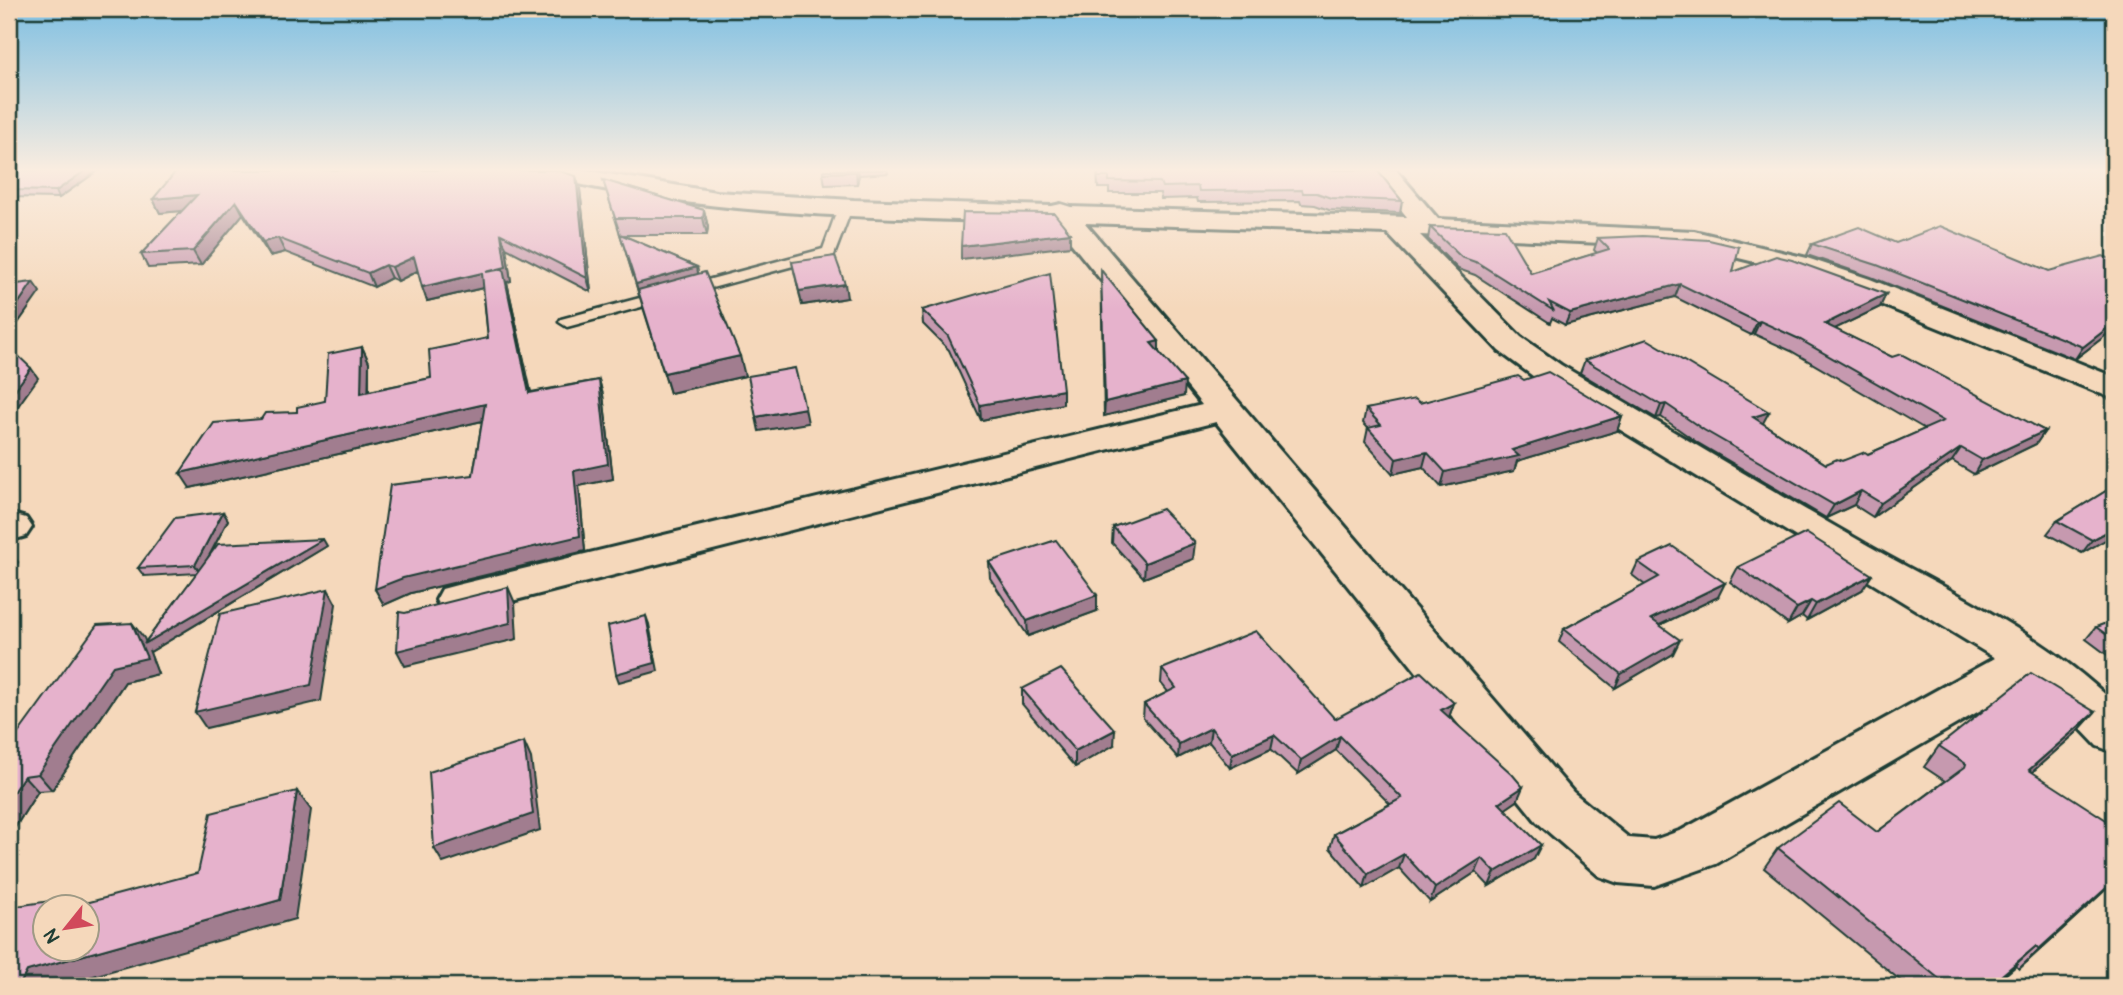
<svg xmlns="http://www.w3.org/2000/svg" width="2123" height="995" font-family="Pangolin,sans-serif">
<style>
.lines{fill:none;stroke-linecap:round;stroke-linejoin:round}
.lane-casing{stroke:#1f3d34;stroke-width:5}
.street-casing{stroke:#1f3d34;stroke-width:6}
.lane{fill:#f5d8bb;fill-rule:evenodd}
.street{fill:#f5d8bb;fill-rule:evenodd}
.wall{fill:#c699af;stroke:#1f3d34;stroke-width:2}
.shaded-wall{fill:#a17d8f;stroke:#1f3d34;stroke-width:2}
.building{fill:#e6b2cc;stroke:#1f3d34;stroke-width:2}
</style>
<rect width="100%" height="100%" fill="#f5d8bb"/>
<filter id="ink" filterUnits="userSpaceOnUse"><feTurbulence type="fractalNoise" baseFrequency=".0143" numOctaves="2"/><feDisplacementMap in="SourceGraphic" scale="14" xChannelSelector="R" yChannelSelector="G"/><feConvolveMatrix kernelMatrix="1 2 1 2 8 2 1 2 1" color-interpolation-filters="sRGB"/></filter>
<g filter="url(#ink)">
<g class="lines">
<defs>
<polygon id="lane" points="845,204 852,208 834,255 567,327 559,322 561,319 823,249 838,208"/>
<g id="street">
<path d="M 536,170 L 584,170 L 716,192 L 854,200 L 1052,206 L 1061,204 L 1071,207 L 1407,217 L 1369,170 L 1396,170 L 1438,219 L 1694,231 L 1807,258 L 1870,279 L 2114,377 L 2114,399 L 1848,291 L 1787,270 L 1694,247 L 1420,235 L 1521,337 L 1561,365 C 1663,425 1765,487 1869,546 C 1953,593 2045,635 2114,703 L 2114,752 L 2097,746 L 2061,708 L 2029,682 L 1716,864 L 1654,886 L 1618,883 L 1599,876 L 1537,822 L 1216,422 L 457,615 L 442,611 L 436,600 L 442,589 L 457,585 L 1202,405 L 1055,223 C 881,217 710,218 540,175 ZM 1085,223 L 1387,233 L 1499,351 L 1537,379 L 1995,658 L 1682,830 L 1654,840 L 1629,838 L 1573,792 Z"/>
<polygon points="12,514 26,518 32,527 26,536 9,541 9,515"/>
</g>
</defs>
<!-- lane casing -->
<use href="#lane" class="lane-casing"/>
<!-- street casing -->
<use href="#street" class="street-casing"/>
<!-- lane -->
<use href="#lane" class="lane"/>
<!-- street -->
<use href="#street" class="street"/>
</g>
<!-- wall -->
<g class="wall">
<polygon points="9,170 99,170 59,198 9,197"/>
<polygon points="824,170 887,170 888,173 859,175 857,184 825,185 823,173"/>
<polygon points="1097,170 1377,170 1402,201 1400,213 1329,210 1315,205 1301,204 1300,201 1198,202 1197,198 1161,199 1160,193 1109,193 1109,188 1098,188"/>
<polygon points="603,180 704,210 708,227 707,235 622,235 697,267 698,274 745,376 670,393"/>
<polygon points="580,189 591,292 506,248 511,281 507,282 531,392 599,380 603,395 613,479 579,486 585,551 411,593 384,605 375,589 473,475 482,421 190,488 261,419 297,412 325,401 362,347 369,362 369,391 431,378 488,338 483,288 427,301 418,271 398,281 391,278 374,287 285,252 270,256 243,214 201,265 148,268 141,254 182,211 160,213 153,199"/>
<polygon points="1430,227 1531,273 1597,253 1594,250 1598,238 1733,272 1886,294 1880,307 1834,329 2045,431 2036,444 1974,474 1952,461 1873,517 1854,505 1826,518 1698,443 1661,417 1656,418 1580,373 1585,360 1763,424 1826,464 1842,461 1868,454 1925,429 1791,351 1754,334 1751,335 1675,297 1565,325 1552,318 1550,323 1475,275 1458,269 1428,239"/>
<polygon points="1896,243 2049,271 2114,329 2075,359 1871,277 1807,255 1812,244"/>
<polygon points="792,262 847,298 802,305"/>
<polygon points="1101,270 1184,396 1104,416"/>
<polygon points="922,310 1063,390 1063,404 981,420 949,350 923,324"/>
<polygon points="1524,380 1622,416 1617,431 1517,461 1514,471 1441,487 1423,467 1393,474 1365,442 1368,428 1363,423 1366,409 1420,403"/>
<polygon points="2114,486 2114,535 2082,553 2047,534 2057,521"/>
<polygon points="223,512 228,520 208,558 327,546 150,652 149,650 158,674 125,682 52,790 38,791 9,837 9,746 132,623 145,642 197,573 144,576 138,568"/>
<polygon points="1113,527 1193,559 1144,578 1112,543"/>
<polygon points="989,562 1097,611 1028,636 990,578"/>
<polygon points="1638,562 1718,597 1660,625 1673,654 1615,688 1559,642 1564,629 1645,585 1632,575"/>
<polygon points="1738,567 1862,590 1807,620 1802,616 1788,624 1730,582"/>
<polygon points="2114,620 2114,660 2086,639 2096,627"/>
<polygon points="1162,669 1335,719 1454,703 1449,717 1517,801 1505,809 1534,859 1489,886 1476,872 1430,902 1399,868 1364,888 1330,848 1334,834 1390,804 1336,750 1298,774 1271,749 1230,768 1209,742 1178,758 1143,718 1144,704 1168,692 1161,683"/>
<polygon points="1022,689 1114,745 1075,767 1022,704"/>
<polygon points="2095,712 2077,732 2032,772 2114,882 2019,969 2016,966 1992,986 1907,986 1764,868 1778,848 1877,832 1945,781 1924,767 1939,746"/>
</g>
<!-- shaded-wall -->
<g class="shaded-wall">
<polygon points="86,170 99,170 59,198 56,191"/>
<polygon points="856,170 858,170 859,175 857,184"/>
<polygon points="576,176 580,189 591,292 587,278"/>
<polygon points="197,195 203,209 160,213 153,199"/>
<polygon points="236,201 243,214 201,265 193,251"/>
<polygon points="704,210 708,227 707,235 703,218"/>
<polygon points="1070,233 1070,246 961,259 961,246"/>
<polygon points="501,234 506,248 511,281 507,282 534,408 491,286"/>
<polygon points="278,238 285,252 270,256 263,242"/>
<polygon points="414,257 419,270 398,281 392,267"/>
<polygon points="385,265 391,278 374,287 368,273"/>
<polygon points="697,267 699,279 639,296 636,284"/>
<polygon points="482,273 487,287 427,301 422,287"/>
<polygon points="33,282 40,292 9,336 9,317"/>
<polygon points="845,284 847,298 802,305 799,291"/>
<polygon points="1680,284 1675,297 1565,325 1570,313"/>
<polygon points="1886,294 1880,307 1818,337 1825,324"/>
<polygon points="1760,321 1754,334 1751,335 1757,322"/>
<polygon points="2114,323 2114,329 2075,359 2083,347"/>
<polygon points="1159,341 1159,355 1151,343"/>
<polygon points="362,347 369,362 368,408 361,393"/>
<polygon points="740,356 745,376 670,393 664,373"/>
<polygon points="31,368 38,378 13,413 9,414 9,398"/>
<polygon points="599,380 603,395 613,479 579,486 585,551 411,593 384,605 375,589 574,471"/>
<polygon points="1185,382 1184,396 1104,416 1105,402"/>
<polygon points="1063,390 1063,404 981,420 980,405"/>
<polygon points="485,404 491,419 190,488 180,473"/>
<polygon points="1666,404 1661,417 1656,418 1661,405"/>
<polygon points="805,408 808,423 759,431 756,417"/>
<polygon points="1769,412 1762,425 1753,417"/>
<polygon points="1622,416 1617,431 1517,461 1514,471 1441,487 1445,472 1512,450"/>
<polygon points="2045,431 2036,444 1974,474 1982,460"/>
<polygon points="1961,448 1952,461 1873,517 1881,503"/>
<polygon points="1427,452 1423,467 1393,474 1396,459"/>
<polygon points="1861,491 1854,505 1826,518 1834,505"/>
<polygon points="223,512 228,520 200,573 195,565"/>
<polygon points="2114,528 2114,535 2082,553 2092,540"/>
<polygon points="323,539 327,546 150,652 149,650 158,674 125,682 52,790 38,774 132,623 144,638 146,643"/>
<polygon points="1195,543 1193,559 1144,578 1145,563"/>
<polygon points="9,550 18,562 9,580"/>
<polygon points="1872,575 1862,590 1807,620 1816,604"/>
<polygon points="1725,583 1718,597 1645,632 1651,619"/>
<polygon points="508,587 515,603 517,639 405,666 397,651"/>
<polygon points="328,589 336,604 321,701 206,728 195,712"/>
<polygon points="1097,595 1097,611 1028,636 1027,621"/>
<polygon points="1811,601 1802,616 1788,624 1797,608"/>
<polygon points="646,616 649,624 658,671 619,682 616,674"/>
<polygon points="1680,640 1673,654 1615,688 1621,674"/>
<polygon points="1454,703 1449,717 1436,724 1441,710"/>
<polygon points="2095,712 2077,732 2012,790 2029,770"/>
<polygon points="1211,728 1209,742 1178,758 1179,744"/>
<polygon points="1115,730 1114,745 1075,767 1075,751"/>
<polygon points="1274,735 1271,749 1230,768 1232,754"/>
<polygon points="1340,736 1336,750 1298,774 1301,760"/>
<polygon points="524,742 531,758 540,830 443,863 434,848"/>
<polygon points="24,776 38,791 9,837 9,798"/>
<polygon points="1523,787 1517,801 1494,817 1499,803"/>
<polygon points="297,791 311,810 295,919 58,986 19,986 27,971 280,900"/>
<polygon points="1541,845 1534,859 1489,886 1495,872"/>
<polygon points="1404,854 1399,868 1364,888 1368,874"/>
<polygon points="1482,858 1476,872 1430,902 1435,888"/>
<polygon points="2114,881 2114,882 2019,969 2039,949"/>
<polygon points="64,899 73,907 59,907"/>
<polygon points="2036,946 1992,986 1989,986"/>
</g>
<!-- building -->
<g class="building">
<polygon points="9,170 86,170 56,191 9,190"/>
<polygon points="177,170 556,170 576,176 587,278 501,234 506,267 486,272 503,269 529,393 599,380 608,464 574,471 580,536 403,578 375,589 390,485 473,475 485,404 180,473 214,423 261,419 265,413 297,412 297,407 325,401 328,354 362,347 361,393 431,378 429,350 488,338 482,273 422,287 414,257 392,267 385,265 368,273 278,238 263,242 236,201 193,251 141,254 197,195 153,199"/>
<polygon points="824,170 856,170 855,172 823,173"/>
<polygon points="1098,170 1377,170 1402,201 1331,198 1317,193 1303,193 1302,190 1199,191 1198,186 1162,187 1160,182 1109,181 1109,177 1098,177"/>
<polygon points="603,180 704,210 703,218 615,218"/>
<polygon points="963,212 1054,213 1070,233 961,246"/>
<polygon points="1940,226 2049,271 2103,256 2114,260 2114,323 2083,347 1877,265 1812,244 1859,227 1896,243"/>
<polygon points="1430,227 1505,229 1531,273 1609,249 1598,238 1643,236 1709,240 1739,247 1733,272 1776,256 1792,260 1886,294 1825,324 1892,357 1901,354 2045,431 1982,460 1961,448 1881,503 1861,491 1834,505 1704,430 1666,404 1661,405 1585,360 1647,339 1769,412 1753,417 1826,464 1837,459 1842,461 1865,452 1868,454 1943,421 1797,338 1760,321 1757,322 1680,284 1570,313 1549,302 1554,311 1478,263 1461,257"/>
<polygon points="620,234 697,267 636,284"/>
<polygon points="835,256 845,284 799,291 792,262"/>
<polygon points="1101,270 1159,341 1151,343 1185,382 1105,402"/>
<polygon points="705,272 740,356 664,373 638,290"/>
<polygon points="1050,273 1063,390 980,405 948,336 922,310"/>
<polygon points="33,282 9,317 9,285"/>
<polygon points="9,347 31,368 9,398"/>
<polygon points="795,368 805,408 756,417 748,376"/>
<polygon points="1548,372 1622,416 1512,450 1519,456 1445,472 1427,452 1396,459 1368,428 1381,425 1366,409 1415,399 1420,403 1518,376 1524,380"/>
<polygon points="2114,486 2114,528 2092,540 2057,521"/>
<polygon points="1162,509 1195,543 1145,563 1113,527"/>
<polygon points="223,512 195,565 138,568 175,518"/>
<polygon points="1806,533 1872,575 1816,604 1811,601 1797,608 1738,567"/>
<polygon points="323,539 144,644 218,544"/>
<polygon points="1056,540 1097,595 1027,621 989,562"/>
<polygon points="1672,546 1725,583 1651,619 1680,640 1621,674 1564,629 1659,577 1638,562"/>
<polygon points="508,587 510,623 397,651 399,612 405,613"/>
<polygon points="328,589 311,685 195,712 220,614"/>
<polygon points="646,616 655,663 616,674 608,626"/>
<polygon points="2114,620 2114,640 2096,627"/>
<polygon points="132,623 147,658 113,666 38,774 24,776 9,798 9,746 97,625"/>
<polygon points="1256,631 1335,719 1421,672 1454,703 1441,710 1512,774 1523,787 1499,803 1541,845 1495,872 1482,858 1435,888 1404,854 1368,874 1334,834 1402,798 1340,736 1301,760 1274,735 1232,754 1211,728 1179,744 1144,704 1176,688 1162,669"/>
<polygon points="1061,669 1115,730 1075,751 1022,689"/>
<polygon points="2031,673 2095,712 2029,770 2114,825 2114,881 2039,949 2036,946 1989,986 1948,986 1778,848 1839,803 1877,832 1965,767 1966,764 1939,746"/>
<polygon points="524,742 533,814 434,848 429,772"/>
<polygon points="297,791 280,900 27,971 19,986 9,986 9,907 64,899 59,907 46,907 46,949 88,949 88,907 71,907 198,873 211,813"/>
</g>
</g>
<!-- sky -->
<linearGradient id="sky" x2="0" y2="1"><stop stop-color="#7ebfe2"/><stop offset="0.55" stop-color="#faede0"/><stop offset="1" stop-color="#faede0" stop-opacity="0"/></linearGradient>
<rect width="2123" height="309" fill="url(#sky)"/>
<!-- margin -->
<rect width="2123" height="995" fill="none" stroke="#f5d8bb" stroke-width="35"/>
<rect x="18" y="18" width="2088" height="960" fill="none" stroke="#1f3d34" stroke-width="2.5" filter="url(#ink)"/>
<!-- north arrow -->
<g transform="translate(66 928) rotate(240)"><circle r="33" fill="#f5d8bb" stroke="#9f9a85" stroke-width="2"/>
<path d="M0-5L12 26L0 18L-12 26Z" fill="#d1495b"/>
<text y="-10" font-size="19" font-weight="bold" text-anchor="middle" fill="#1f3d34">N</text>
</g>
</svg>
